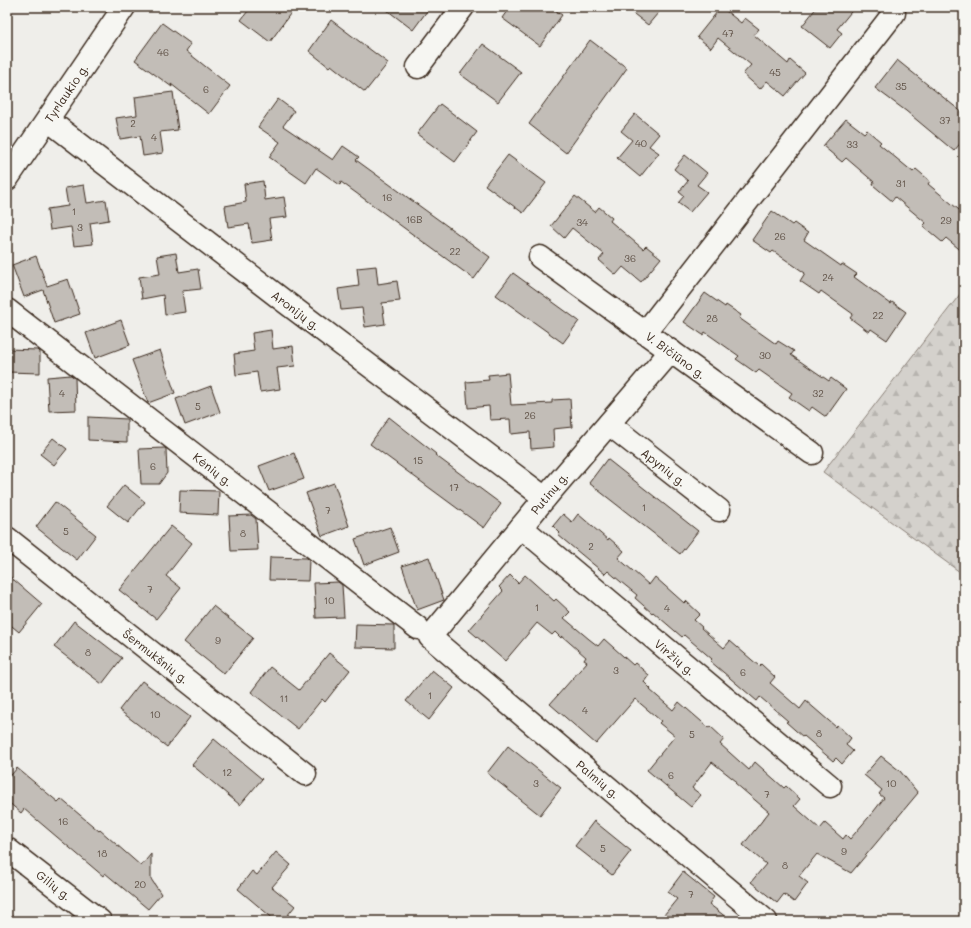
<svg xmlns="http://www.w3.org/2000/svg" width="971" height="928" font-family="Mali,sans-serif">
<style>
.forest{fill:url(#forest-firs);stroke:#887e75}
.building{fill:#c2bdb7;stroke:#3b2a1e}
.lines{fill:none;stroke-linecap:round;stroke-linejoin:round}
.street-casing{stroke:#3b2a1e;stroke-width:25}
.street{stroke:#f6f6f2;stroke-width:22}
.labels{text-anchor:middle;dominant-baseline:central;stroke-width:3;stroke-linejoin:round;paint-order:stroke}
.number-label{font-size:10px;fill:#5d4f44}
.street-label{font-size:12px;fill:#3b2a1e;stroke:#f6f6f2}
</style>
<defs>
<pattern id="forest-firs" width="22" height="20" patternUnits="userSpaceOnUse"><rect width="22" height="20" fill="#d4d1cc"/><path d="M5 1l3.5 6h-7zM16 11l3.5 6h-7z" fill="#b7b4af"/></pattern>
</defs>
<rect width="100%" height="100%" fill="#efeeea"/>
<filter id="ink" filterUnits="userSpaceOnUse"><feTurbulence type="fractalNoise" baseFrequency=".025" numOctaves="2"/><feDisplacementMap in="SourceGraphic" scale="8" xChannelSelector="R" yChannelSelector="G"/><feConvolveMatrix kernelMatrix="1 2 1 2 8 2 1 2 1" color-interpolation-filters="sRGB"/></filter>
<g filter="url(#ink)">
<!-- forest -->
<polygon class="forest" points="964,289 964,575 823,472"/>
<!-- building -->
<g class="building">
<polygon points="251,7 295,7 270,42 241,20"/>
<polygon points="383,7 430,7 413,30"/>
<polygon points="510,7 551,7 562,15 540,46 502,18"/>
<polygon points="625,7 663,7 648,25"/>
<polygon points="721,7 741,23 745,18 759,29 754,35 788,64 790,60 805,73 785,96 767,81 760,89 743,74 751,65 718,38 711,48 697,37"/>
<polygon points="817,7 855,7 837,29 842,33 830,48 802,26"/>
<polygon points="331,20 388,63 365,92 331,65 329,67 309,51"/>
<polygon points="162,23 191,44 186,51 230,86 209,114 171,84 172,87 135,60"/>
<polygon points="590,40 627,68 566,153 529,124"/>
<polygon points="483,44 521,72 498,102 460,74"/>
<polygon points="897,60 964,114 964,139 954,151 906,111 875,88"/>
<polygon points="173,92 178,130 160,132 163,153 143,156 140,136 120,139 116,118 137,115 135,97"/>
<polygon points="278,99 294,111 283,126 333,160 343,146 359,157 356,160 490,257 474,279 341,182 340,185 316,168 306,183 269,157 280,142 258,127"/>
<polygon points="440,104 477,132 455,162 417,134"/>
<polygon points="635,114 659,134 649,146 659,153 640,177 617,158 632,140 621,131"/>
<polygon points="846,119 864,133 867,130 881,142 879,144 913,172 916,169 930,181 928,184 964,214 964,253 946,238 942,242 923,226 926,223 895,197 892,201 873,185 874,182 846,158 842,162 823,146"/>
<polygon points="508,155 546,183 523,213 485,185"/>
<polygon points="685,155 707,173 697,185 707,192 690,212 678,203 684,196 679,192 688,181 674,169"/>
<polygon points="263,181 265,200 284,197 287,217 269,219 272,240 252,243 249,224 228,227 225,206 246,202 244,184"/>
<polygon points="84,185 87,203 106,200 109,220 90,223 93,244 74,246 71,227 50,230 47,209 68,206 65,188"/>
<polygon points="575,196 595,212 599,207 612,218 610,221 643,249 646,246 661,258 641,282 623,267 616,275 599,260 604,254 572,228 564,238 551,226"/>
<polygon points="772,211 792,225 794,223 808,233 804,240 841,266 842,264 857,274 854,277 891,304 892,302 906,312 887,340 871,329 869,332 850,318 853,314 821,291 819,294 800,281 805,273 773,251 771,253 752,240"/>
<polygon points="176,253 179,272 198,269 201,289 182,291 185,312 165,315 163,295 142,299 139,277 160,274 157,256"/>
<polygon points="36,256 47,286 68,279 80,314 54,323 43,290 24,297 12,265"/>
<polygon points="376,266 378,284 397,281 400,301 382,303 385,324 365,327 362,308 341,310 338,289 359,286 357,268"/>
<polygon points="513,273 579,321 563,343 496,295"/>
<polygon points="705,293 725,307 726,305 741,315 739,318 776,344 778,341 794,351 791,355 829,381 831,378 846,389 826,417 812,407 809,411 789,397 792,393 759,370 756,373 736,359 739,356 705,332 703,335 684,322"/>
<polygon points="121,320 130,345 95,358 86,333"/>
<polygon points="271,330 273,349 293,346 295,366 277,368 280,389 260,392 257,372 236,375 234,354 254,351 252,333"/>
<polygon points="7,349 38,350 40,352 40,373 7,372"/>
<polygon points="160,350 175,393 148,403 132,360"/>
<polygon points="508,373 511,405 552,403 552,400 570,399 572,427 553,429 554,447 531,449 530,432 511,434 510,419 490,420 489,406 468,408 466,382 489,380 488,375"/>
<polygon points="71,375 75,378 76,410 49,411 47,377"/>
<polygon points="211,386 220,412 185,425 176,399"/>
<polygon points="88,417 127,419 127,442 88,440"/>
<polygon points="389,417 436,454 435,455 501,504 484,528 370,444"/>
<polygon points="53,438 67,449 54,465 40,454"/>
<polygon points="165,448 166,449 167,473 159,484 141,484 139,449"/>
<polygon points="294,453 304,479 269,491 259,466"/>
<polygon points="607,459 698,531 680,554 589,483"/>
<polygon points="334,483 349,526 322,536 306,493"/>
<polygon points="124,485 145,502 128,523 107,506"/>
<polygon points="180,490 219,491 218,515 179,513"/>
<polygon points="55,502 96,535 77,560 36,527"/>
<polygon points="563,514 572,522 578,514 608,540 609,538 624,551 618,558 640,577 649,585 655,577 684,603 686,601 700,614 694,620 702,627 701,628 724,648 730,641 759,666 761,664 775,677 770,683 800,709 806,701 836,727 837,725 851,738 846,745 853,751 842,764 836,758 833,761 804,736 803,737 786,722 788,721 760,697 757,701 710,661 712,659 684,635 682,637 653,612 652,613 635,598 637,595 621,582 608,571 605,574 558,535 560,533 553,526"/>
<polygon points="251,515 256,519 258,550 231,551 229,516"/>
<polygon points="171,526 192,543 166,576 181,588 156,619 119,590"/>
<polygon points="390,527 399,552 364,565 355,539"/>
<polygon points="270,557 307,558 309,560 308,581 269,580"/>
<polygon points="429,557 444,600 417,610 402,566"/>
<polygon points="7,574 42,604 19,632 7,622"/>
<polygon points="510,575 518,583 525,575 554,601 556,599 570,612 564,618 589,639 598,646 604,639 633,665 635,663 649,675 644,682 651,689 650,690 673,710 679,702 709,728 710,726 724,739 720,744 749,770 755,762 784,788 786,786 800,799 794,806 820,829 825,823 843,839 846,835 850,839 874,811 884,798 879,794 882,790 864,775 881,756 900,771 918,793 851,873 817,854 799,876 808,883 794,902 784,894 777,903 751,882 766,864 743,845 769,812 735,783 736,781 712,762 692,788 701,795 691,807 647,770 675,736 659,723 661,721 635,699 596,744 550,704 587,662 584,660 586,657 562,636 561,638 555,632 552,635 537,623 505,661 469,630 503,591 499,587"/>
<polygon points="338,582 342,585 344,617 316,618 314,583"/>
<polygon points="213,606 253,638 224,674 184,642"/>
<polygon points="74,621 122,658 102,684 54,647"/>
<polygon points="356,624 394,625 394,648 355,647"/>
<polygon points="329,653 350,670 325,702 322,699 298,729 251,692 270,667 299,690"/>
<polygon points="432,670 454,688 429,720 406,701"/>
<polygon points="142,681 190,717 167,747 119,710"/>
<polygon points="214,739 262,779 240,805 192,765"/>
<polygon points="508,746 561,788 540,815 487,773"/>
<polygon points="17,768 58,802 61,799 99,831 100,830 141,866 151,854 151,879 161,894 148,909 105,873 103,876 24,809 21,813 7,801 7,780"/>
<polygon points="594,821 631,851 612,875 575,846"/>
<polygon points="276,852 291,865 272,887 295,906 283,921 276,921 238,889 252,871 257,875"/>
<polygon points="683,872 714,897 709,904 731,921 659,921 677,899 668,892"/>
</g>
<g class="lines">
<defs>
<g id="street">
<polyline points="418,67 463,7"/>
<polyline points="48,120 280,298 545,498"/>
<polyline points="7,179 124,7"/>
<polyline points="540,257 812,453"/>
<polyline points="7,310 418,628"/>
<polyline points="645,333 894,13"/>
<polyline points="671,351 545,498 430,637 766,921"/>
<polyline points="609,424 719,510"/>
<polyline points="521,527 830,786"/>
<polyline points="7,538 305,774"/>
<polyline points="7,849 100,921"/>
</g>
</defs>
<!-- street casing -->
<use href="#street" class="street-casing"/>
<!-- street -->
<use href="#street" class="street"/>
</g>
</g>
<g class="labels">
<!-- number labels -->
<g class="number-label">
<text x="728" y="33">47</text>
<text x="163" y="52">46</text>
<text x="775" y="72">45</text>
<text x="901" y="86">35</text>
<text x="206" y="89">6</text>
<text x="945" y="120">37</text>
<text x="133" y="123">2</text>
<text x="154" y="137">4</text>
<text x="641" y="143">40</text>
<text x="852" y="144">33</text>
<text x="901" y="183">31</text>
<text x="387" y="197">16</text>
<text x="74" y="211">1</text>
<text x="414" y="219">16B</text>
<text x="946" y="220">29</text>
<text x="582" y="222">34</text>
<text x="80" y="227">3</text>
<text x="780" y="236">26</text>
<text x="455" y="251">22</text>
<text x="630" y="258">36</text>
<text x="828" y="277">24</text>
<text x="878" y="315">22</text>
<text x="712" y="318">28</text>
<text x="765" y="355">30</text>
<text x="62" y="393">4</text>
<text x="818" y="393">32</text>
<text x="198" y="406">5</text>
<text x="530" y="415">26</text>
<text x="418" y="460">15</text>
<text x="153" y="466">6</text>
<text x="454" y="487">17</text>
<text x="644" y="507">1</text>
<text x="328" y="510">7</text>
<text x="66" y="531">5</text>
<text x="243" y="533">8</text>
<text x="591" y="546">2</text>
<text x="150" y="589">7</text>
<text x="329" y="600">10</text>
<text x="537" y="607">1</text>
<text x="667" y="608">4</text>
<text x="218" y="640">9</text>
<text x="88" y="652">8</text>
<text x="616" y="670">3</text>
<text x="743" y="672">6</text>
<text x="430" y="695">1</text>
<text x="284" y="698">11</text>
<text x="585" y="710">4</text>
<text x="155" y="714">10</text>
<text x="819" y="733">8</text>
<text x="692" y="734">5</text>
<text x="227" y="772">12</text>
<text x="671" y="775">6</text>
<text x="536" y="783">3</text>
<text x="891" y="783">10</text>
<text x="767" y="794">7</text>
<text x="63" y="821">16</text>
<text x="603" y="848">5</text>
<text x="844" y="851">9</text>
<text x="102" y="853">18</text>
<text x="785" y="865">8</text>
<text x="140" y="884">20</text>
<text x="691" y="894">7</text>
</g>
<!-- street labels -->
<g class="street-label">
<text transform="translate(66 93) rotate(-56)">Tyrlaukio g.</text>
<text transform="translate(296 310) rotate(37)">Aronijų g.</text>
<text transform="translate(676 355) rotate(36)">V. Bičiūno g.</text>
<text transform="translate(664 467) rotate(38)">Apynių g.</text>
<text transform="translate(213 469) rotate(38)">Kėnių g.</text>
<text transform="translate(549 493) rotate(-50)">Putinų g.</text>
<text transform="translate(156 656) rotate(38)">Šermukšnių g.</text>
<text transform="translate(675 657) rotate(40)">Viržių g.</text>
<text transform="translate(598 779) rotate(40)">Palmių g.</text>
<text transform="translate(54 885) rotate(38)">Gilių g.</text>
</g>
</g>
<!-- margin -->
<rect width="971" height="928" fill="none" stroke="#f6f6f2" stroke-width="24"/>
<rect x="12" y="12" width="947" height="904" fill="none" stroke="#3b2a1e" stroke-width="1.5" filter="url(#ink)"/>
</svg>
